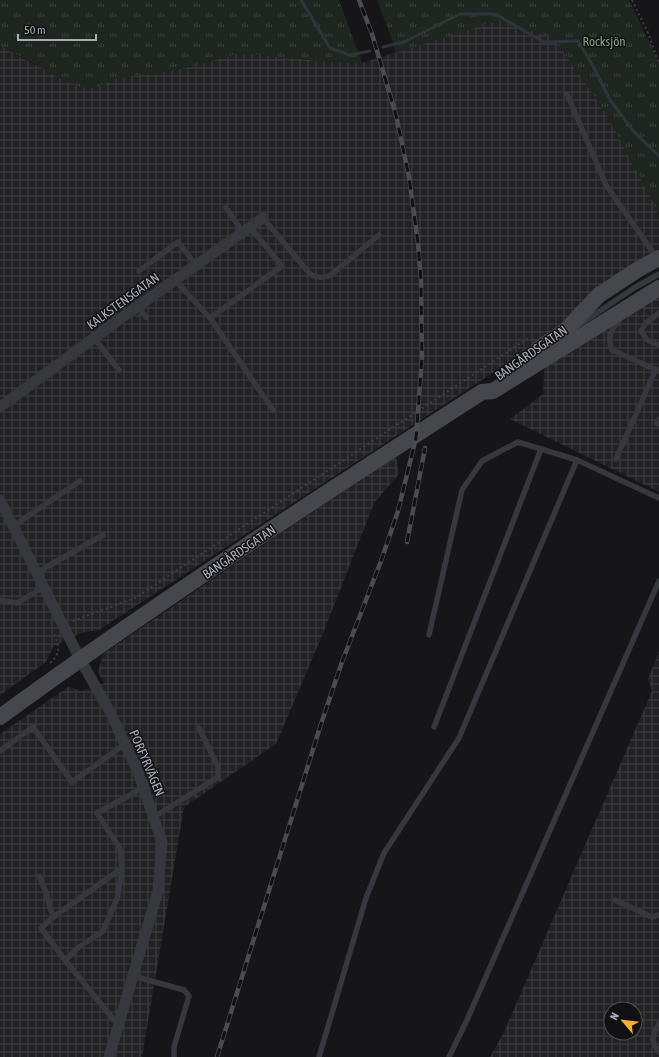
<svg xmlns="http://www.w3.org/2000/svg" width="659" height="1057" font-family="'Asap Condensed',sans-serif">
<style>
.industrial{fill:url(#industrial-grid);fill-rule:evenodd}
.park{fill:url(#park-tufts)}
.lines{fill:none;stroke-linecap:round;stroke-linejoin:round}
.stream{stroke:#2c353c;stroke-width:3}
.path{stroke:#3d3f44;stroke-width:2;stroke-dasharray:2 3;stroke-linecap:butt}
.service{stroke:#37383d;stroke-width:5.5}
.minor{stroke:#37383d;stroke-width:11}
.secondary{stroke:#45474d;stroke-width:16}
.rail-casing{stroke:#4a4c52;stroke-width:4.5}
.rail{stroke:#111113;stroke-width:3;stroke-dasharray:9;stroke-linecap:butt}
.labels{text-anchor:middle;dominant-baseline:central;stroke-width:3;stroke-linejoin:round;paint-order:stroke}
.park-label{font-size:13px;fill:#7fa381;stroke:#111113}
.street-label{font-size:13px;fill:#a8adb8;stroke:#111113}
</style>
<defs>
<pattern id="industrial-grid" width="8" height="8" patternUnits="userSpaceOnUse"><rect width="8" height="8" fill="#222225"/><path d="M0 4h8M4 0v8" fill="none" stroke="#3f3f43"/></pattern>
<pattern id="park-tufts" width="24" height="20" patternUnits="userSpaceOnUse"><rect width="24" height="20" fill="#1e261f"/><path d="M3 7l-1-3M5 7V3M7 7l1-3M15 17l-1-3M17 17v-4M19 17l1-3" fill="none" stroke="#3c433d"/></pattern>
</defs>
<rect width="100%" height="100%" fill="#161618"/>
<!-- industrial -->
<g class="industrial">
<polygon points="499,20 554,38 606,113 658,212 659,218 659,264 99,630 81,633 53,647 46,662 0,695 0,45 33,64 101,86 116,78 158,73 184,68 241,53 319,61 362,63"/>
<polygon points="659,286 659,492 510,419 543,394 545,357"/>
<polygon points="396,457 399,474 374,503 324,631 276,744 184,807 142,1057 0,1057 0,734 68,687 82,691 104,683 98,672 103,654 276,536"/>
<path d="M 659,651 L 659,1057 L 490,1057 L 504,1032 L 652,691 L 648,679 ZM 611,1009 L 635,1009 L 635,1033 L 611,1033 Z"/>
</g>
<!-- park -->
<g class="park">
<polygon points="0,0 339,0 362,63 319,61 241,53 184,68 158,73 116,78 101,86 90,88 80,87 61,79 0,45"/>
<polygon points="377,0 629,0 659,62 659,212 658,212 606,113 554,38 499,20 395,53 394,45"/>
</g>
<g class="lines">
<!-- stream -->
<g class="stream">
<polyline points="301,0 330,48 349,55 370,51"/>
<polyline points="383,47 404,42 460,14 495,14 544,42 578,41 592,64 610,100 634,132 659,156"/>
</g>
<!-- path -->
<g class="path">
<polyline points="632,0 648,33 659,63"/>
<polyline points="73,621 135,598 530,337"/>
<path d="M 50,663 C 61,653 59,647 54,633"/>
</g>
<!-- service -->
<g class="service">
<polyline points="567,94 606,185 652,251 656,259"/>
<polyline points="226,208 243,232"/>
<path d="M 263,218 L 310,274 C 318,278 324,279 332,274 L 379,235"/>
<polyline points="139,271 178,242 196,265"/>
<polyline points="175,280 210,318 273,410"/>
<polyline points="138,307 146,317"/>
<polyline points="659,313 645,324 641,331 647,340 659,345"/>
<polyline points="210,318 282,266 250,227"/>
<path d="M 621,318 C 612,330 606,335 612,350 L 659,371"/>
<polyline points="579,325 634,288 659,274"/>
<polyline points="94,338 119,370"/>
<polyline points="659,419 657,423 659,424"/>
<polyline points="616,459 656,369"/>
<polyline points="13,526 80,481"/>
<polyline points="36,573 103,535"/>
<polyline points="0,600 17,603 44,587"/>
<polyline points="429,635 462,490 482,461 518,442 577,460 659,498"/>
<polyline points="434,727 541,449"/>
<polyline points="0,751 33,727 72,782 125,744"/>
<polyline points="154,817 218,777 218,767 199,728"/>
<polyline points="39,876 46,892 51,911 55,916 122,868 120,849 97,813 143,788"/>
<polyline points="615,900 652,917 659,915"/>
<polyline points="55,916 41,928 65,960"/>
<polyline points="133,976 184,990 189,996 174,1047 174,1057"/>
<polyline points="118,1025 65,960 79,947 103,931 118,896 122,868"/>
<path d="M 659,1052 C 649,1038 653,1037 659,1023"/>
<polyline points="319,1057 366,898 384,853 459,738 577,460"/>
<polyline points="449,1057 467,1020 659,581"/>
</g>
<!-- minor -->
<g class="minor">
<polyline points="0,407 124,316 263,218"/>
<polyline points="0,500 80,659 110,712 138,772 162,842 158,891 109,1057"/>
</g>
<!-- secondary -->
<g class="secondary">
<polyline points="538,349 565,331 599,295 637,270 659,258"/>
<path d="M 0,717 C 156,603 319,497 482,392 L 493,391 L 659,288"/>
</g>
<defs>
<g id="rail">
<polyline points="407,542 425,448"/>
<polyline points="217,1057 321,724 342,662 381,561 398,511 416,438 422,357 421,281 418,243 409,177 396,115 372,34 359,0"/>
</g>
</defs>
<!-- rail casing -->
<use href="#rail" class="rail-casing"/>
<!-- rail -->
<use href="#rail" class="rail"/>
</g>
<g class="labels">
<!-- park labels -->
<g class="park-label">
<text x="604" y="41">Rocksjön</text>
</g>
<!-- street labels -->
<g class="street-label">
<text transform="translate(123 301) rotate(-36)">KALKSTENSGATAN</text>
<text transform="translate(531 353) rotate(-35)">BANGÅRDSGATAN</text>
<text transform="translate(239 552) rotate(-34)">BANGÅRDSGATAN</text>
<text transform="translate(147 763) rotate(67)">PORFYRVÄGEN</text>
</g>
</g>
<!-- north arrow -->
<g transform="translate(623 1021) rotate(298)"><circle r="19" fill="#111113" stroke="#4d4f55"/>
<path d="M0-3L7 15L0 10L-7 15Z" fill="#f2b134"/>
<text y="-6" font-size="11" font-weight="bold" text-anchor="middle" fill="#a8adb8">N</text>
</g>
<!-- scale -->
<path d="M18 34v6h78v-6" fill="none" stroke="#a8adb8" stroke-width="2"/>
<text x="24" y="34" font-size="12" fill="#a8adb8" stroke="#111113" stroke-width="3" paint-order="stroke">50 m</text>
</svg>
